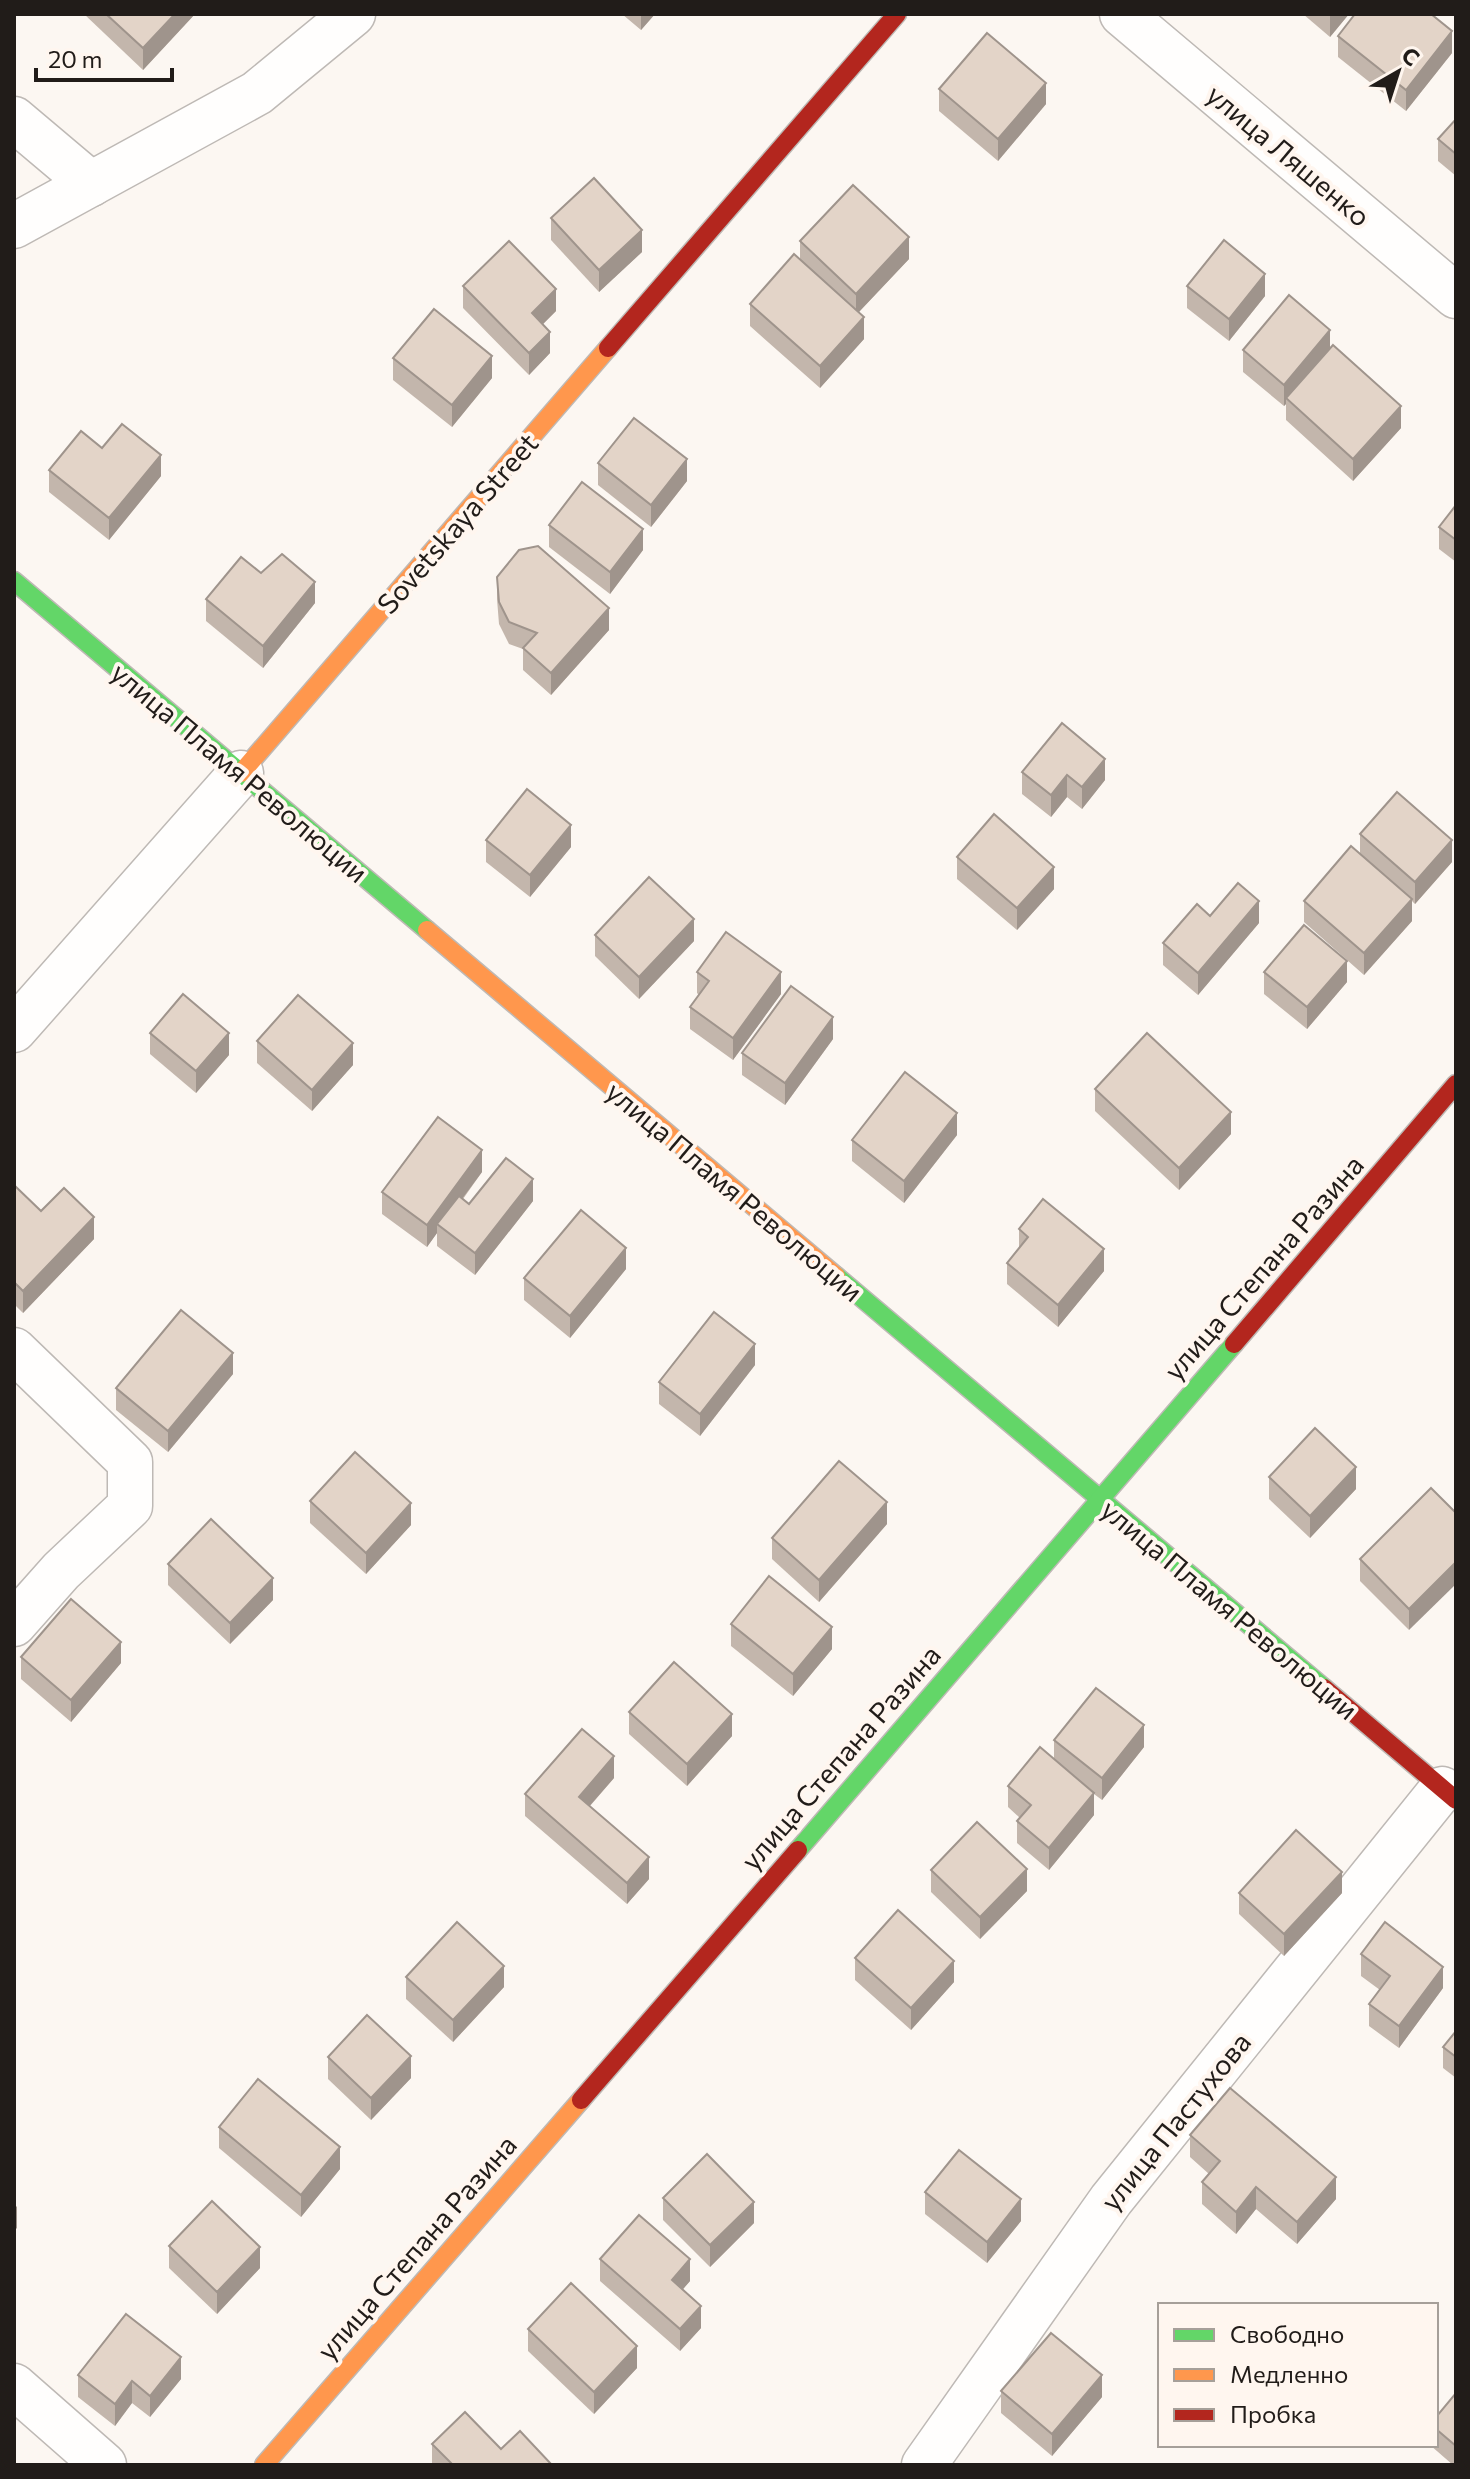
<svg xmlns="http://www.w3.org/2000/svg" width="1470" height="2479" font-family="Commissioner,sans-serif">
<style>
.lines{fill:none;stroke-linecap:round;stroke-linejoin:round}
.street-casing{stroke:#beb9b5;stroke-width:47}
.fast-casing{stroke:#beb9b5;stroke-width:21}
.slow-casing{stroke:#beb9b5;stroke-width:21}
.jam-casing{stroke:#beb9b5;stroke-width:21}
.street{stroke:#fffefd;stroke-width:44}
.fast{stroke:#63d668;stroke-width:18}
.slow{stroke:#ff974d;stroke-width:18}
.jam{stroke:#b3261e;stroke-width:18}
.wall{fill:#c3b6ac}
.shaded-wall{fill:#9f948c}
.building{fill:#e3d4c8;stroke:#9f948c;stroke-width:2}
.labels{text-anchor:middle;dominant-baseline:central;stroke-width:8;stroke-linejoin:round;paint-order:stroke}
.street-label{font-size:28px;fill:#211c19;stroke:#fff6ef}
</style>
<rect width="100%" height="100%" fill="#fcf7f2"/>
<g class="lines">
<defs>
<g id="street">
<polyline points="1122,14 1456,296"/>
<polyline points="14,119 91,184"/>
<polyline points="14,226 257,93 353,14"/>
<polyline points="14,1030 241,773"/>
<polyline points="14,1350 130,1462 130,1506 61,1571 14,1624"/>
<polyline points="14,2386 104,2465"/>
<polyline points="924,2465 1111,2200 1442,1789"/>
</g>
<g id="fast">
<polyline points="14,581 427,930"/>
<polyline points="836,1276 1324,1688"/>
<polyline points="798,1850 1234,1344"/>
</g>
<g id="slow">
<polyline points="241,773 608,348"/>
<polyline points="427,930 836,1276"/>
<polyline points="264,2465 581,2100"/>
</g>
<g id="jam">
<polyline points="608,348 897,14"/>
<polyline points="1234,1344 1456,1084"/>
<polyline points="1324,1688 1456,1800"/>
<polyline points="581,2100 798,1850"/>
</g>
</defs>
<!-- street casing -->
<use href="#street" class="street-casing"/>
<!-- fast casing -->
<use href="#fast" class="fast-casing"/>
<!-- slow casing -->
<use href="#slow" class="slow-casing"/>
<!-- jam casing -->
<use href="#jam" class="jam-casing"/>
<!-- street -->
<use href="#street" class="street"/>
<!-- fast -->
<use href="#fast" class="fast"/>
<!-- slow -->
<use href="#slow" class="slow"/>
<!-- jam -->
<use href="#jam" class="jam"/>
</g>
<!-- wall -->
<g class="wall">
<polygon points="84,14 195,14 143,70"/>
<polygon points="622,14 655,14 641,30"/>
<polygon points="1303,14 1349,14 1330,37"/>
<polygon points="1338,36 1452,53 1406,111 1338,57"/>
<polygon points="939,89 1046,104 998,161 939,111"/>
<polygon points="1456,119 1456,176 1438,161 1438,139"/>
<polygon points="551,218 642,252 599,292 551,240"/>
<polygon points="800,241 909,259 859,312 864,339 820,388 750,326 750,304 800,259"/>
<polygon points="463,286 556,311 543,324 550,353 529,375 463,308"/>
<polygon points="1187,286 1265,296 1229,341 1187,308"/>
<polygon points="1330,348 1401,428 1353,481 1286,420 1286,404 1284,406 1243,372 1243,350"/>
<polygon points="393,358 492,378 452,427 393,380"/>
<polygon points="598,463 687,481 651,527 598,485"/>
<polygon points="49,470 161,476 109,540 49,492"/>
<polygon points="1456,505 1456,562 1439,549 1439,527"/>
<polygon points="549,525 643,550 610,594 549,547"/>
<polygon points="261,573 315,603 263,668 206,621 206,599"/>
<polygon points="497,577 609,630 551,695 523,670 523,649 509,644 499,624 497,599"/>
<polygon points="1062,723 1105,780 1082,809 1067,797 1051,817 1022,794 1022,772"/>
<polygon points="1360,834 1452,862 1415,904 1412,901 1412,921 1364,975 1304,922 1304,901 1360,854"/>
<polygon points="486,840 571,847 530,897 486,862"/>
<polygon points="957,857 1054,889 1017,930 957,879"/>
<polygon points="1259,923 1198,995 1163,965 1163,943"/>
<polygon points="595,935 694,941 639,999 595,956"/>
<polygon points="697,972 781,994 733,1060 690,1029 690,1007 699,995 697,993"/>
<polygon points="1264,972 1347,982 1307,1029 1264,994"/>
<polygon points="150,1033 229,1055 196,1093 150,1054"/>
<polygon points="833,1039 785,1105 742,1075 742,1053"/>
<polygon points="257,1041 353,1065 312,1111 257,1063"/>
<polygon points="1095,1089 1231,1134 1179,1190 1095,1111"/>
<polygon points="957,1135 904,1203 852,1161 852,1140"/>
<polygon points="482,1172 463,1199 469,1204 533,1201 475,1275 437,1246 437,1233 427,1247 382,1214 382,1192"/>
<polygon points="14,1185 41,1211 94,1239 23,1313 14,1304"/>
<polygon points="1019,1229 1104,1271 1058,1327 1007,1284 1007,1263 1019,1248"/>
<polygon points="626,1269 570,1338 524,1300 524,1278"/>
<polygon points="755,1365 700,1436 659,1404 659,1382"/>
<polygon points="233,1374 168,1452 116,1410 116,1388"/>
<polygon points="1269,1477 1356,1489 1310,1538 1269,1499"/>
<polygon points="1431,1488 1409,1630 1360,1581 1360,1559"/>
<polygon points="310,1501 411,1525 366,1574 310,1523"/>
<polygon points="887,1524 819,1602 772,1559 772,1538"/>
<polygon points="168,1564 273,1600 230,1644 168,1585"/>
<polygon points="731,1624 832,1649 793,1696 731,1646"/>
<polygon points="21,1657 121,1663 71,1722 21,1679"/>
<polygon points="629,1712 732,1736 687,1786 629,1734"/>
<polygon points="1054,1740 1144,1747 1102,1800 1094,1794 1094,1815 1049,1870 1017,1843 1017,1821 1020,1818 1008,1807 1008,1786 1054,1759"/>
<polygon points="614,1778 590,1806 649,1879 627,1904 525,1816 525,1794"/>
<polygon points="931,1870 1027,1891 980,1939 931,1892"/>
<polygon points="1239,1893 1342,1893 1284,1956 1239,1914"/>
<polygon points="1361,1954 1443,1988 1399,2048 1369,2026 1369,2004 1380,1990 1361,1976"/>
<polygon points="855,1958 954,1982 911,2030 855,1980"/>
<polygon points="406,1977 504,1987 453,2042 406,1999"/>
<polygon points="1456,2031 1456,2078 1443,2068 1443,2047"/>
<polygon points="328,2057 411,2078 371,2120 328,2079"/>
<polygon points="219,2127 340,2169 301,2217 219,2148"/>
<polygon points="1190,2135 1336,2199 1297,2244 1256,2209 1236,2234 1202,2204 1202,2182 1209,2174 1190,2157"/>
<polygon points="925,2192 1021,2221 987,2263 925,2214"/>
<polygon points="663,2198 754,2223 710,2267 663,2220"/>
<polygon points="169,2246 260,2268 217,2314 169,2268"/>
<polygon points="600,2259 690,2281 682,2290 701,2328 680,2351 600,2281"/>
<polygon points="528,2329 637,2368 594,2414 528,2351"/>
<polygon points="78,2375 181,2379 150,2417 132,2403 115,2426 78,2397"/>
<polygon points="1001,2391 1102,2397 1052,2456 1001,2413"/>
<polygon points="1456,2393 1456,2465 1453,2465 1430,2445 1436,2445 1436,2417"/>
<polygon points="432,2444 501,2449 552,2465 432,2465"/>
</g>
<!-- shaded-wall -->
<g class="shaded-wall">
<polygon points="175,14 195,14 143,70 143,48"/>
<polygon points="641,14 655,14 641,30"/>
<polygon points="1331,14 1349,14 1330,37 1330,15"/>
<polygon points="1452,31 1452,53 1406,111 1406,90"/>
<polygon points="1046,83 1046,104 998,161 998,139"/>
<polygon points="642,230 642,252 599,292 599,270"/>
<polygon points="909,237 909,259 856,315 856,294"/>
<polygon points="1265,274 1265,296 1229,341 1229,319"/>
<polygon points="556,289 556,311 532,335 532,313"/>
<polygon points="864,317 864,339 820,388 820,366"/>
<polygon points="1330,330 1330,351 1286,398 1286,404 1284,406 1284,385"/>
<polygon points="550,332 550,353 529,375 529,353"/>
<polygon points="492,356 492,378 452,427 452,405"/>
<polygon points="1401,406 1401,428 1353,481 1353,459"/>
<polygon points="161,455 161,476 109,540 109,518"/>
<polygon points="687,459 687,481 651,527 651,505"/>
<polygon points="643,529 643,550 610,594 610,572"/>
<polygon points="315,582 315,603 263,668 263,646"/>
<polygon points="609,608 609,630 551,695 551,673"/>
<polygon points="1105,759 1105,780 1082,809 1082,787"/>
<polygon points="1067,775 1067,797 1051,817 1051,795"/>
<polygon points="571,825 571,847 530,897 530,875"/>
<polygon points="1452,840 1452,862 1415,904 1415,882"/>
<polygon points="1054,867 1054,889 1017,930 1017,908"/>
<polygon points="1412,899 1412,921 1364,975 1364,953"/>
<polygon points="1259,901 1259,923 1198,995 1198,973"/>
<polygon points="694,919 694,941 639,999 639,977"/>
<polygon points="1347,961 1347,982 1307,1029 1307,1007"/>
<polygon points="781,972 781,994 733,1060 733,1038"/>
<polygon points="833,1017 833,1039 785,1105 785,1083"/>
<polygon points="229,1033 229,1055 196,1093 196,1071"/>
<polygon points="353,1043 353,1065 312,1111 312,1090"/>
<polygon points="1231,1112 1231,1134 1179,1190 1179,1168"/>
<polygon points="957,1113 957,1135 904,1203 904,1181"/>
<polygon points="482,1150 482,1172 441,1227 437,1224 437,1233 427,1247 427,1225"/>
<polygon points="533,1179 533,1201 475,1275 475,1253"/>
<polygon points="94,1217 94,1239 23,1313 23,1291"/>
<polygon points="626,1248 626,1269 570,1338 570,1316"/>
<polygon points="1104,1249 1104,1271 1058,1327 1058,1305"/>
<polygon points="755,1344 755,1365 700,1436 700,1414"/>
<polygon points="233,1353 233,1374 168,1452 168,1431"/>
<polygon points="1356,1467 1356,1489 1310,1538 1310,1516"/>
<polygon points="887,1502 887,1524 819,1602 819,1580"/>
<polygon points="411,1503 411,1525 366,1574 366,1553"/>
<polygon points="1456,1562 1456,1584 1409,1630 1409,1609"/>
<polygon points="273,1578 273,1600 230,1644 230,1623"/>
<polygon points="832,1627 832,1649 793,1696 793,1674"/>
<polygon points="121,1642 121,1663 71,1722 71,1700"/>
<polygon points="732,1714 732,1736 687,1786 687,1764"/>
<polygon points="1144,1725 1144,1747 1102,1800 1102,1778"/>
<polygon points="614,1756 614,1778 579,1818 579,1797"/>
<polygon points="1094,1793 1094,1815 1049,1870 1049,1848"/>
<polygon points="649,1857 649,1879 627,1904 627,1883"/>
<polygon points="1027,1869 1027,1891 980,1939 980,1917"/>
<polygon points="1342,1872 1342,1893 1284,1956 1284,1934"/>
<polygon points="954,1961 954,1982 911,2030 911,2008"/>
<polygon points="504,1966 504,1987 453,2042 453,2020"/>
<polygon points="1443,1967 1443,1988 1399,2048 1399,2026"/>
<polygon points="411,2056 411,2078 371,2120 371,2098"/>
<polygon points="340,2147 340,2169 301,2217 301,2195"/>
<polygon points="1336,2177 1336,2199 1297,2244 1297,2222"/>
<polygon points="1256,2187 1256,2209 1236,2234 1236,2212"/>
<polygon points="1021,2199 1021,2221 987,2263 987,2242"/>
<polygon points="754,2202 754,2223 710,2267 710,2245"/>
<polygon points="17,2206 17,2228 14,2231 14,2209"/>
<polygon points="260,2247 260,2268 217,2314 217,2292"/>
<polygon points="690,2259 690,2281 672,2302 672,2280"/>
<polygon points="701,2306 701,2328 680,2351 680,2329"/>
<polygon points="637,2346 637,2368 594,2414 594,2392"/>
<polygon points="181,2357 181,2379 150,2417 150,2396"/>
<polygon points="1102,2375 1102,2397 1052,2456 1052,2434"/>
<polygon points="132,2381 132,2403 115,2426 115,2404"/>
</g>
<!-- building -->
<g class="building">
<polygon points="106,14 175,14 143,48"/>
<polygon points="1355,14 1431,14 1452,31 1406,90 1338,36"/>
<polygon points="987,33 1046,83 998,139 939,89"/>
<polygon points="1456,119 1456,154 1438,139"/>
<polygon points="594,178 642,230 599,270 551,218"/>
<polygon points="853,185 909,237 856,294 800,241"/>
<polygon points="1224,240 1265,274 1229,319 1187,286"/>
<polygon points="509,241 556,289 532,313 550,332 529,353 463,286"/>
<polygon points="794,254 864,317 820,366 750,304"/>
<polygon points="1289,295 1330,330 1284,385 1243,350"/>
<polygon points="434,309 492,356 452,405 393,358"/>
<polygon points="1333,345 1401,406 1353,459 1286,398"/>
<polygon points="634,418 687,459 651,505 598,463"/>
<polygon points="122,424 161,455 109,518 49,470 81,431 102,448"/>
<polygon points="582,482 643,529 610,572 549,525"/>
<polygon points="1456,505 1456,540 1439,527"/>
<polygon points="538,546 609,608 551,673 523,648 537,633 509,622 499,602 497,577 519,550"/>
<polygon points="282,554 315,582 263,646 206,599 241,557 261,573"/>
<polygon points="1062,723 1105,759 1082,787 1067,775 1051,795 1022,772"/>
<polygon points="527,789 571,825 530,875 486,840"/>
<polygon points="1397,792 1452,840 1415,882 1360,834"/>
<polygon points="994,814 1054,867 1017,908 957,857"/>
<polygon points="1351,846 1412,899 1364,953 1304,901"/>
<polygon points="649,877 694,919 639,977 595,935"/>
<polygon points="1238,883 1259,901 1198,973 1163,943 1197,904 1210,916"/>
<polygon points="1304,925 1347,961 1307,1007 1264,972"/>
<polygon points="726,932 781,972 733,1038 690,1007 709,981 697,972"/>
<polygon points="791,986 833,1017 785,1083 742,1053"/>
<polygon points="183,994 229,1033 196,1071 150,1033"/>
<polygon points="298,995 353,1043 312,1090 257,1041"/>
<polygon points="1147,1033 1231,1112 1179,1168 1095,1089"/>
<polygon points="905,1072 957,1113 904,1181 852,1140"/>
<polygon points="438,1117 482,1150 427,1225 382,1192"/>
<polygon points="506,1158 533,1179 475,1253 437,1224 459,1196 469,1204"/>
<polygon points="14,1185 41,1211 64,1188 94,1217 23,1291 14,1282"/>
<polygon points="1043,1199 1104,1249 1058,1305 1007,1263 1028,1237 1019,1229"/>
<polygon points="581,1210 626,1248 570,1316 524,1278"/>
<polygon points="181,1310 233,1353 168,1431 116,1388"/>
<polygon points="714,1312 755,1344 700,1414 659,1382"/>
<polygon points="1315,1428 1356,1467 1310,1516 1269,1477"/>
<polygon points="355,1452 411,1503 366,1553 310,1501"/>
<polygon points="839,1461 887,1502 819,1580 772,1538"/>
<polygon points="1431,1488 1456,1513 1456,1562 1409,1609 1360,1559"/>
<polygon points="211,1519 273,1578 230,1623 168,1564"/>
<polygon points="769,1576 832,1627 793,1674 731,1624"/>
<polygon points="71,1599 121,1642 71,1700 21,1657"/>
<polygon points="674,1662 732,1714 687,1764 629,1712"/>
<polygon points="1096,1688 1144,1725 1102,1778 1054,1740"/>
<polygon points="582,1729 614,1756 579,1797 649,1857 627,1883 525,1794"/>
<polygon points="1040,1747 1094,1793 1049,1848 1017,1821 1031,1805 1008,1786"/>
<polygon points="977,1822 1027,1869 980,1917 931,1870"/>
<polygon points="1296,1830 1342,1872 1284,1934 1239,1893"/>
<polygon points="898,1910 954,1961 911,2008 855,1958"/>
<polygon points="457,1922 504,1966 453,2020 406,1977"/>
<polygon points="1385,1922 1443,1967 1399,2026 1369,2004 1390,1976 1361,1954"/>
<polygon points="367,2015 411,2056 371,2098 328,2057"/>
<polygon points="1456,2031 1456,2057 1443,2047"/>
<polygon points="258,2079 340,2147 301,2195 219,2127"/>
<polygon points="1230,2088 1336,2177 1297,2222 1256,2187 1236,2212 1202,2182 1220,2161 1190,2135"/>
<polygon points="959,2150 1021,2199 987,2242 925,2192"/>
<polygon points="707,2154 754,2202 710,2245 663,2198"/>
<polygon points="212,2201 260,2247 217,2292 169,2246"/>
<polygon points="639,2215 690,2259 672,2280 701,2306 680,2329 600,2259"/>
<polygon points="571,2283 637,2346 594,2392 528,2329"/>
<polygon points="126,2314 181,2357 150,2396 132,2381 115,2404 78,2375"/>
<polygon points="1051,2333 1102,2375 1052,2434 1001,2391"/>
<polygon points="1456,2393 1456,2446 1436,2429 1436,2417"/>
<polygon points="465,2412 501,2449 520,2431 552,2465 453,2465 432,2444"/>
</g>
<g class="labels">
<!-- street labels -->
<g class="street-label">
<text transform="translate(1289 155) rotate(40)">улица Ляшенко</text>
<text transform="translate(457 523) rotate(-49)">Sovetskaya Street</text>
<text transform="translate(240 772) rotate(40)">улица Пламя Революции</text>
<text transform="translate(735 1191) rotate(40)">улица Пламя Революции</text>
<text transform="translate(1263 1267) rotate(-49)">улица Степана Разина</text>
<text transform="translate(1230 1609) rotate(40)">улица Пламя Революции</text>
<text transform="translate(840 1757) rotate(-49)">улица Степана Разина</text>
<text transform="translate(1175 2121) rotate(-51)">улица Пастухова</text>
<text transform="translate(416 2247) rotate(-49)">улица Степана Разина</text>
</g>
</g>
<!-- border -->
<rect width="1470" height="2479" fill="none" stroke="#211c19" stroke-width="32"/>
<!-- legend -->
<rect x="1158" y="2303" width="280" height="144" fill="#fff6ef" stroke="#a69f99" stroke-width="2"/>
<rect x="1174" y="2329" width="40" height="12" fill="#63d668" stroke="#a69f99" stroke-width="2"/>
<text x="1230" y="2343" font-size="24" fill="#211c19">Свободно</text>
<rect x="1174" y="2369" width="40" height="12" fill="#ff974d" stroke="#a69f99" stroke-width="2"/>
<text x="1230" y="2383" font-size="24" fill="#211c19">Медленно</text>
<rect x="1174" y="2409" width="40" height="12" fill="#b3261e" stroke="#a69f99" stroke-width="2"/>
<text x="1230" y="2423" font-size="24" fill="#211c19">Пробка</text>
<!-- north arrow -->
<g transform="translate(1398 72) rotate(39)" stroke="#fff6ef" stroke-width="6" paint-order="stroke">
<path d="M0-6L14 30L0 20L-14 30Z" fill="#211c19"/>
<text y="-12" font-size="22" font-weight="bold" text-anchor="middle" fill="#211c19">С</text>
</g>
<!-- scale -->
<path d="M36 68v12h136v-12" fill="none" stroke="#211c19" stroke-width="4"/>
<text x="48" y="68" font-size="24" fill="#211c19" stroke="#fff6ef" stroke-width="6" paint-order="stroke">20 m</text>
</svg>
